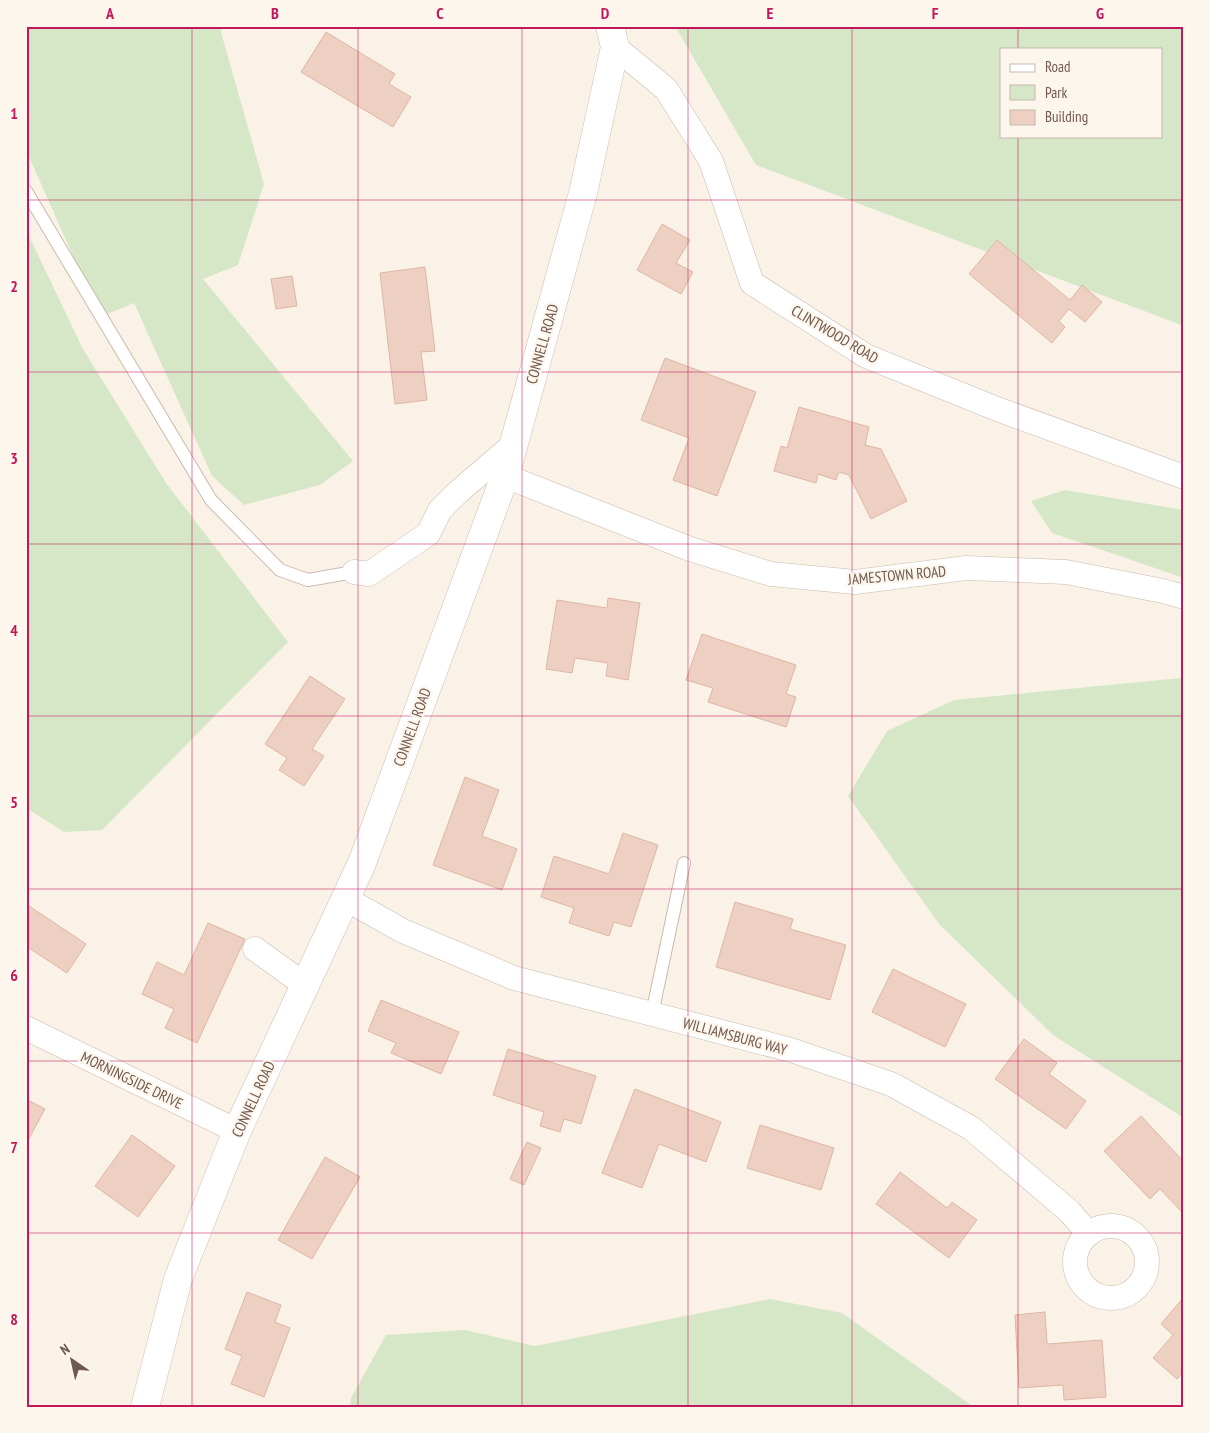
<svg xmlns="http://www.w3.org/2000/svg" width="1210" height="1433" font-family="'PT Sans Narrow',sans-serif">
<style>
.green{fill:#d6e7c7;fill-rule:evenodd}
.building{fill:#edd0c1;stroke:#dfb6a3}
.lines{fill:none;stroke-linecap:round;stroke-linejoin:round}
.lane-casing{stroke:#cbb9ae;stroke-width:14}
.street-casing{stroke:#cbb9ae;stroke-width:25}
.secondary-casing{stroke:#d0bbaf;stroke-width:29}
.lane{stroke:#fff;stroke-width:12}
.street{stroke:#fff;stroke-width:24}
.secondary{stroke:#fff;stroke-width:28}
.grid{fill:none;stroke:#c2185b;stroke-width:1;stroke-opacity:0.55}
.labels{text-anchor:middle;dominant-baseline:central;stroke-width:4.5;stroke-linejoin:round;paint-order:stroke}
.street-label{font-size:15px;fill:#72594e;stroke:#fdf6ed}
.neatline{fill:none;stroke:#c2185b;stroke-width:2}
.grid-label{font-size:16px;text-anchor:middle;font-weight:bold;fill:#c2185b}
</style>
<rect width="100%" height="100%" fill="#faf2e7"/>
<!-- green -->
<g class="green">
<polygon points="26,26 222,26 221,32 264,184 238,265 203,279 353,461 320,485 244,505 212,476 134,303 100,317 26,150"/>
<path d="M 675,26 L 1184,26 L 1184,326 L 756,165 ZM 1001,49 L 1161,49 L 1161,136 L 1001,136 Z"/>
<polygon points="26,230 83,349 166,483 288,642 102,830 64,832 26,808"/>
<polygon points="1065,490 1184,510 1184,578 1052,533 1031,501"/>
<polygon points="1181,678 1184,678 1184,1118 1053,1035 939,924 848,796 887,731 954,700"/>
<polygon points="770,1299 842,1313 974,1407 350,1407 351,1398 386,1335 465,1330 535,1346"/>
</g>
<!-- building -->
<g class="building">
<polygon points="326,32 395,74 389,84 411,97 393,127 301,72"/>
<polygon points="662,224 690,240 676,263 693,272 681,294 637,270"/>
<polygon points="997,240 1070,300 1082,285 1102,302 1085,322 1069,309 1059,321 1065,327 1052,343 969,274"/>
<polygon points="425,267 435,351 421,352 427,400 395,404 380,273"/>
<polygon points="292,276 297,306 276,309 271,279"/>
<polygon points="665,358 756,392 717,496 673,480 689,438 641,420"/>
<polygon points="799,407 869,427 865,445 881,449 907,501 871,519 849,475 839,472 836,480 818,474 816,483 774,471 781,446 787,448"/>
<polygon points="608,598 640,603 628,680 606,676 608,663 575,658 572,673 546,669 557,600 607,608"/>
<polygon points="702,634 796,665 786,694 796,697 786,727 708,702 713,688 686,680"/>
<polygon points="310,676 345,699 312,749 324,756 304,786 279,770 287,758 265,744"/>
<polygon points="465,777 499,790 482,836 517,849 502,890 433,865"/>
<polygon points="623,833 658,845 631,927 614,922 609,936 569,923 574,908 541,897 554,856 609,874"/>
<polygon points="735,902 793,919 790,929 846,945 830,1000 716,967"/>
<polygon points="26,904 86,944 67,973 26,946"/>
<polygon points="208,923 245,939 197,1043 165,1028 174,1009 142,994 157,962 184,975"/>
<polygon points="893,969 966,1004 945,1047 872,1012"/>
<polygon points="381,1000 459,1032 441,1074 391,1053 396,1043 368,1031"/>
<polygon points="1024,1039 1057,1063 1049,1074 1086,1101 1066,1129 995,1079"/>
<polygon points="508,1049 596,1076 581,1124 564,1119 560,1132 540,1126 544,1112 493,1095"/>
<polygon points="635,1089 721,1122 706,1162 659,1144 642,1188 602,1173"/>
<polygon points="26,1099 45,1109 26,1144"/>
<polygon points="1141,1116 1184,1162 1184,1214 1160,1189 1150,1199 1104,1151"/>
<polygon points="760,1125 834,1148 821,1190 747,1168"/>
<polygon points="132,1135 175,1166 138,1217 95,1186"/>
<polygon points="527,1142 541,1148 524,1185 510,1179"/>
<polygon points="325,1157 360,1177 312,1259 278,1240"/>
<polygon points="900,1172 947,1208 952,1202 977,1220 949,1258 876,1204"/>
<polygon points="247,1292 281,1305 275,1322 290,1328 264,1397 231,1384 242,1356 225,1349"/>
<polygon points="1184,1297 1184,1372 1177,1379 1153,1358 1173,1335 1161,1324"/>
<polygon points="1045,1312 1047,1344 1102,1340 1106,1397 1064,1400 1063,1385 1019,1388 1015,1315"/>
</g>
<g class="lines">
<defs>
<g id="lane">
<polyline points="26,191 211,500 280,570 308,580 354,572"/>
<polyline points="652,1014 684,863"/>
</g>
<g id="street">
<polyline points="615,47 666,89 711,161 752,283 866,356 997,409 1184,477"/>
<polyline points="505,476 690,549 771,574 855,582 966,568 1066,572 1163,591 1184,597"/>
<polyline points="354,572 369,574 428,534 440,510 457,493 514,444"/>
<polyline points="346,899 403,931 514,978 791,1050 891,1084 971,1128 1069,1211 1089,1234"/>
<polyline points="255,949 305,985"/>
<polyline points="26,1028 237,1131"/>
<circle cx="1111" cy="1262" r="36"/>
</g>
<polyline id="secondary" points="145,1407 178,1279 237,1131 362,863 505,476 583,193 615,47 610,26"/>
</defs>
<!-- lane casing -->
<use href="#lane" class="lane-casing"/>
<!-- street casing -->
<use href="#street" class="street-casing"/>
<!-- secondary casing -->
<use href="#secondary" class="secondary-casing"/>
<!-- lane -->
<use href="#lane" class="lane"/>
<!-- street -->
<use href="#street" class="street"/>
<!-- secondary -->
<use href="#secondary" class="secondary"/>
</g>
<!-- grid -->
<path class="grid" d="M 192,26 L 192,1407M 358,26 L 358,1407M 522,26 L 522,1407M 688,26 L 688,1407M 852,26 L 852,1407M 1018,26 L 1018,49M 1018,136 L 1018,1407M 26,200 L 1184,200M 26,372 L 1184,372M 26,544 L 1184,544M 26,716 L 1184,716M 26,889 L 1184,889M 26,1061 L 1184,1061M 26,1233 L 1184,1233"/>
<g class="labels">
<!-- street labels -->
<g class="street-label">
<text transform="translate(835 334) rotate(31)">CLINTWOOD ROAD</text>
<text transform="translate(542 344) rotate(-74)">CONNELL ROAD</text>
<text transform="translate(897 575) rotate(-5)">JAMESTOWN ROAD</text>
<text transform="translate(412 727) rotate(-70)">CONNELL ROAD</text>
<text transform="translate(735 1036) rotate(15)">WILLIAMSBURG WAY</text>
<text transform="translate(132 1080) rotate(26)">MORNINGSIDE DRIVE</text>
<text transform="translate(253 1099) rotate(-65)">CONNELL ROAD</text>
</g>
</g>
<!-- border -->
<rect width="1210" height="1433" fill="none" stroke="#fdf6ed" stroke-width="55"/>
<!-- legend -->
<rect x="1000" y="48" width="162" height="90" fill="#fdf6ed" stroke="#c5b7ad"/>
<rect x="1010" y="64" width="25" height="8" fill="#ffffff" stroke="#c5b7ad"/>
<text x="1045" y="72" font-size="15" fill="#72594e">Road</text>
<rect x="1010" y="85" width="25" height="15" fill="#d6e7c7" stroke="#c5b7ad"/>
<text x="1045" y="98" font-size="15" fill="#72594e">Park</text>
<rect x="1010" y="110" width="25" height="15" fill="#edd0c1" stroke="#c5b7ad"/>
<text x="1045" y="122" font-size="15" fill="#72594e">Building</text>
<!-- north arrow -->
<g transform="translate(72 1360) rotate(326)" stroke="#fdf6ed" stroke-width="4" paint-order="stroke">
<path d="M0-4L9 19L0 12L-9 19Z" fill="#72594e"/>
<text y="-8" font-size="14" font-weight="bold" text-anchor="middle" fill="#72594e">N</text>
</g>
<rect x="28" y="28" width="1154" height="1378" class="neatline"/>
<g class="grid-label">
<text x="110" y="19">A</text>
<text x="275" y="19">B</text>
<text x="440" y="19">C</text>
<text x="605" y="19">D</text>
<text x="770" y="19">E</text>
<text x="935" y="19">F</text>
<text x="1100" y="19">G</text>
<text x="14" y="119">1</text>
<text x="14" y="292">2</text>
<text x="14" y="464">3</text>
<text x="14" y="636">4</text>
<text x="14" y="808">5</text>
<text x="14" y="981">6</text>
<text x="14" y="1153">7</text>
<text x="14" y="1325">8</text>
</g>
</svg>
